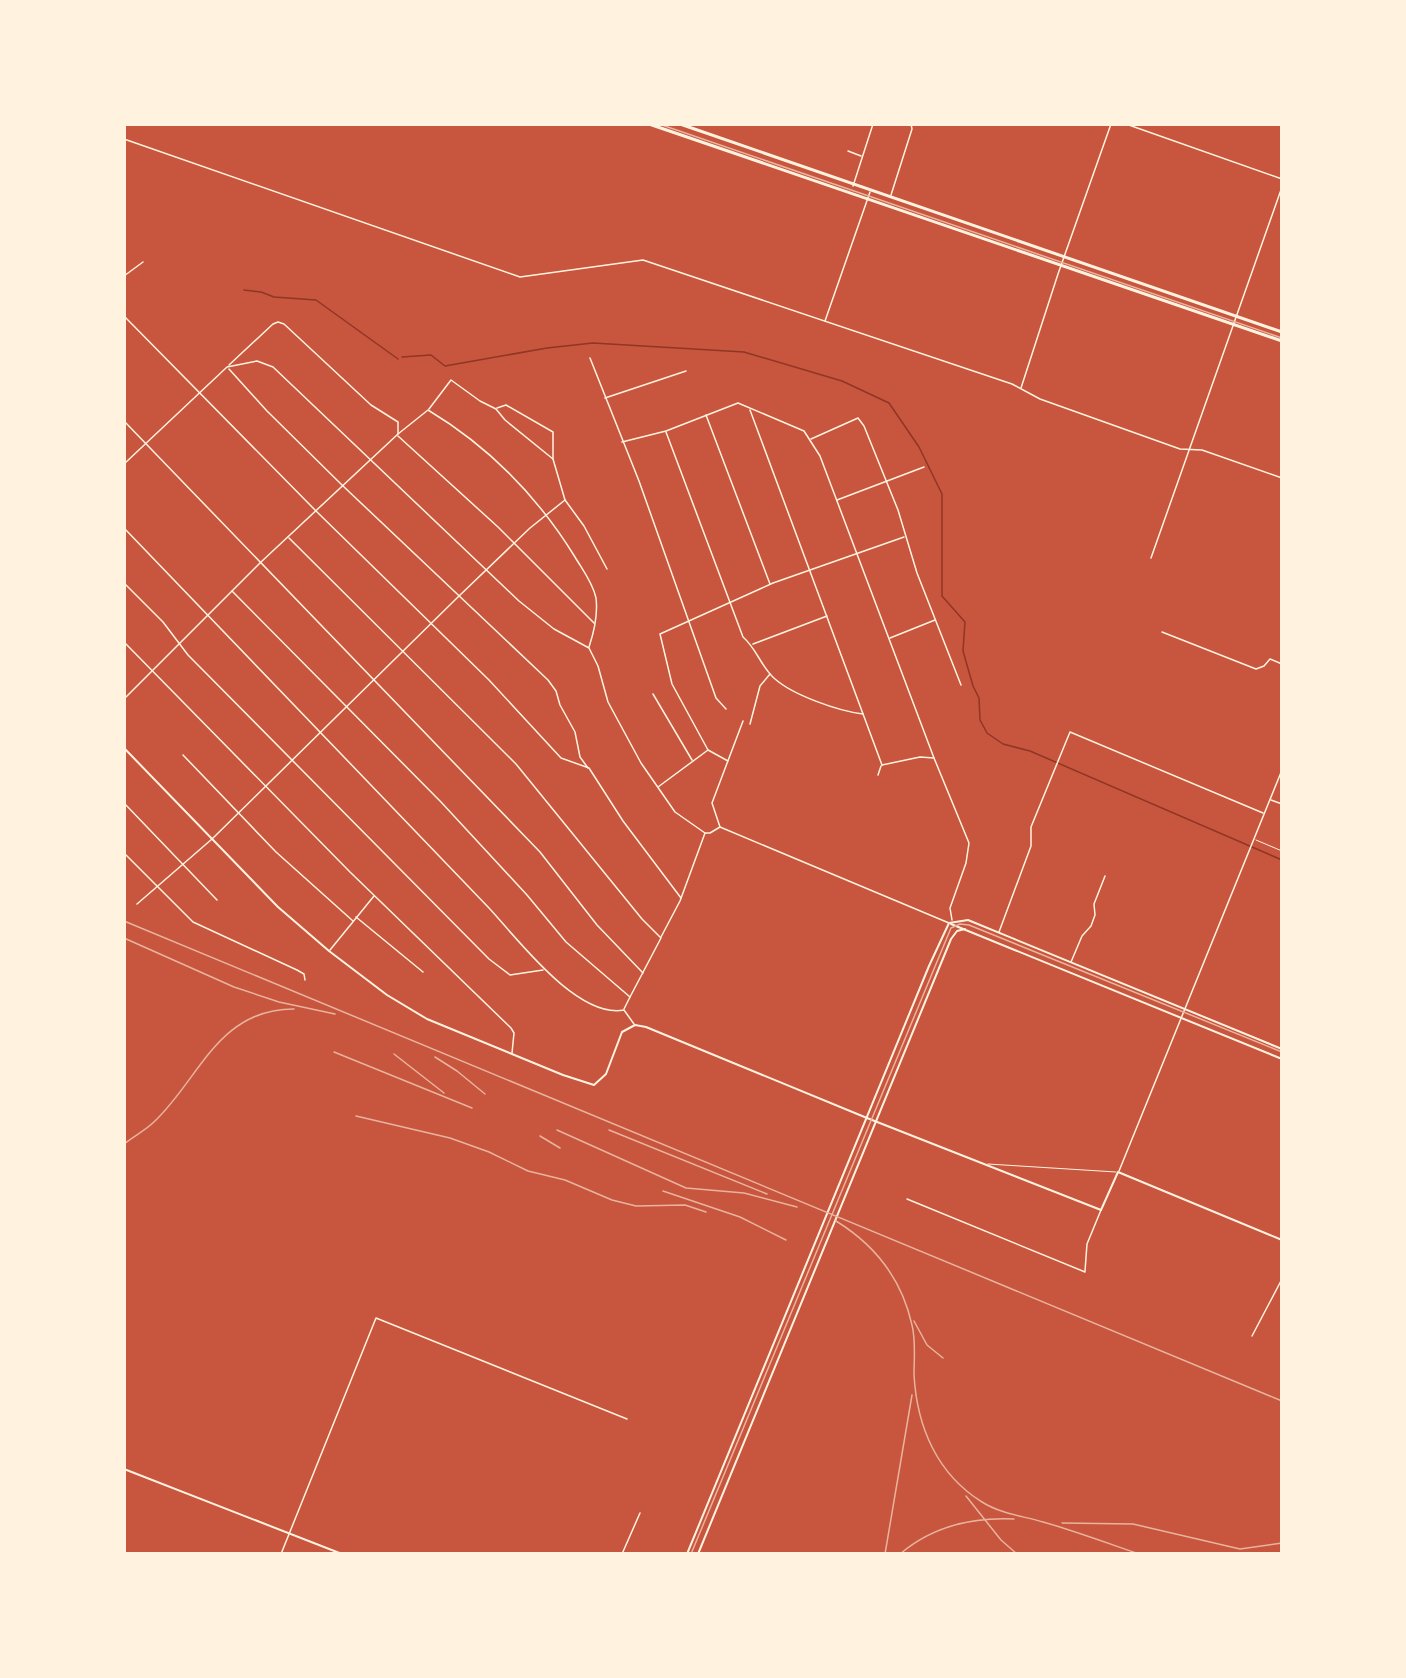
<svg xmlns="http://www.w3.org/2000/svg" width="1406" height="1678" font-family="Lora,serif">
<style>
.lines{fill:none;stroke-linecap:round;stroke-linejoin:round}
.stream{stroke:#8f3625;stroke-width:1.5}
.service{stroke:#fff3e0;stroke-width:1}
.minor{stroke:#fff3e0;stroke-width:1.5}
.tertiary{stroke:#fff3e0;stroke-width:2}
.secondary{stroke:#fff3e0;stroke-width:2}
.trunk{stroke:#fff3e0;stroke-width:3}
.tram{stroke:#e9b49f;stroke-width:1.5}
.rail{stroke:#e9b49f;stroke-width:1.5}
</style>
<rect width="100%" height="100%" fill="#c8553d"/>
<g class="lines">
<!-- stream -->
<g class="stream">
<polyline points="244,290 261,292 274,297 316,300 398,359"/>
<polyline points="402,357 431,355 445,366 547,348 593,343 744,352 842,381 889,403 919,447 942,494 942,596 965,622 963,651 973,686 979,698 980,720 987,733 1003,744 1030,751 1282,860"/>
</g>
<!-- service -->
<g class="service">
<polyline points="1256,840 1282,851"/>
<polyline points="988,1164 1116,1172"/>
</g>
<!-- minor -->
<g class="minor">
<polyline points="1126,124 1282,179"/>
<polyline points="124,139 520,277 643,260 1012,384 1040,399 1180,449 1202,450 1282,478"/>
<polyline points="848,151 861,156"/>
<polyline points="853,186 873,124"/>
<polyline points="891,195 912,129 911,124"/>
<polyline points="124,276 143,262"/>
<polyline points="124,316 316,511 489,680 561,758 589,768 623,821 681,898"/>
<polyline points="825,321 870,192"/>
<polyline points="590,358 639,481 716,698 726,709"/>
<polyline points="229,365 273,324 278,322 284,324 371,405 398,422 398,434"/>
<polyline points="229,369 267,411 343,486 548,680 556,691 560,705 575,732 580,757 588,768"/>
<polyline points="1021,388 1058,274 1111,124"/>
<polyline points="605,398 686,371"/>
<polyline points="497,408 506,405 553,432 553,459"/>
<polyline points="429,409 451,380 480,401 496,409 505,420 553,459 565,500 584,526 607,569"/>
<polyline points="750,410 882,765"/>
<polyline points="706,415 770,584"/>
<polyline points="124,421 540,852 597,925 643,973"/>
<path d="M 666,432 L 743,637 C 757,649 761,667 775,679 C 793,695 838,711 863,714"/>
<polyline points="398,436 498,527 594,623"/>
<polyline points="811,439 858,418 864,426 898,510 917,573 961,685"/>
<polyline points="622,442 666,431 738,403 804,431 820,456 934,758 969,843 966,863 950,908 952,920"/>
<polyline points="124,464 227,367 257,361 273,367 519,601 554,629 589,648 598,666 608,702 641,763 675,812 705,833"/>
<polyline points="837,500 924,467"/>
<path d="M 124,528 L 489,908 C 517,938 577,1019 624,1010 L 634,1024"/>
<polyline points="289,538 516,764 642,919 661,938 630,997"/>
<polyline points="1151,558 1282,187"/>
<polyline points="124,583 163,622 188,655 489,959 510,975 543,970"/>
<polyline points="232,591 441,802 527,895 566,942 630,997 624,1009"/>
<polyline points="1162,632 1256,669 1264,666 1270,659 1282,664"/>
<polyline points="890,638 935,620"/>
<polyline points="124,642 350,872 511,1028 514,1033 512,1053"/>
<polyline points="753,644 827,616"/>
<polyline points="653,694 692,760"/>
<path d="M 124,699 L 261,562 L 398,434 L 428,410 C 488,446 538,497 575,557 C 582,569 593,583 596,598 C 598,614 594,632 589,647"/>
<polyline points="750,724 760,686 770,674"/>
<polyline points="708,750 672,684 660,634 773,583 904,537"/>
<polyline points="183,755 276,852 353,921"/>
<polyline points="882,765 920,757 934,758"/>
<polyline points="878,775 881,766"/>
<polyline points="658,787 708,750 728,761"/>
<polyline points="1271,800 1282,804"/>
<polyline points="124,803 217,900"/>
<polyline points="720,827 949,923"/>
<polyline points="124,853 193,922 297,970 304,974 305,980"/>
<polyline points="137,904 212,839 459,596 530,528 565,500"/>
<polyline points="356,917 423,972"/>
<polyline points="999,932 1031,846 1031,827 1070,732 1263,813"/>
<polyline points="661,937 680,901 705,833 710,833 720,827 712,803 743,721"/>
<polyline points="330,950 374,896"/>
<polyline points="1071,962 1082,936 1091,926 1095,915 1094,904 1105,876"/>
<polyline points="1119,1171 1282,770"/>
<polyline points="907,1199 1085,1272"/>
<polyline points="1085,1271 1087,1244 1101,1210"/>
<polyline points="1252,1336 1282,1279"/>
<polyline points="281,1554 376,1318 627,1419"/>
<polyline points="622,1554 640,1513"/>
</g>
<!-- tertiary -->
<g class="tertiary">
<polyline points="867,1118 1101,1210 1118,1172 1282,1240"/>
<polyline points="124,1469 342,1554"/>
</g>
<!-- secondary -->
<g class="secondary">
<polyline points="124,748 278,907 329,951 387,995 427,1019 563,1075 594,1085 606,1074 622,1032 635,1025 646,1027 867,1118"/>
<polyline points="951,924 1282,1059"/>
<polyline points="687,1554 929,966 949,923 968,920 1282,1049"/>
<polyline points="698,1554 951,939 957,931 965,929"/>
</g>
<!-- trunk -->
<g class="trunk">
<polyline points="649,124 1282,341"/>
<polyline points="680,124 1282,332"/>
</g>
<!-- tram -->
<g class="tram">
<polyline points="659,124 1282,338"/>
<polyline points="691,1554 951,928 960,924 969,925 1282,1052"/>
</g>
<!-- rail -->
<g class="rail">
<polyline points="124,921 1282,1401"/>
<polyline points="124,938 234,987 279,1002 335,1014"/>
<polyline points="334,1052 472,1108"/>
<polyline points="394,1054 444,1093"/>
<polyline points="435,1057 457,1071 485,1094"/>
<polyline points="356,1116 450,1138 489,1152 528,1171 565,1180 612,1200 636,1206 685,1205 706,1212"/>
<polyline points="557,1130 686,1188 744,1193 797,1207"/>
<polyline points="609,1130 767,1194"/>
<polyline points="540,1136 560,1148"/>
<path d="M 124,1144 C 134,1136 146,1130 155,1121 C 200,1078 218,1009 294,1009"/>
<polyline points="663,1191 740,1217 786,1240"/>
<path d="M 836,1221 C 875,1245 902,1280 912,1325 C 916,1341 914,1359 914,1375 C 917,1427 937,1474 982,1502 C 1001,1514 1023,1516 1043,1522 C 1075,1531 1107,1543 1139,1554"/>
<polyline points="914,1321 927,1345 943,1358"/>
<polyline points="966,1496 1001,1540 1017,1554"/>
<polyline points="1062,1523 1133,1524 1240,1549 1282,1543"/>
<polyline points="885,1554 912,1395"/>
<path d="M 900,1554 C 933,1526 972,1517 1014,1519"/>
</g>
</g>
<!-- border -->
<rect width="1406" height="1678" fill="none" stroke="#fff3e0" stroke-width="252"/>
</svg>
